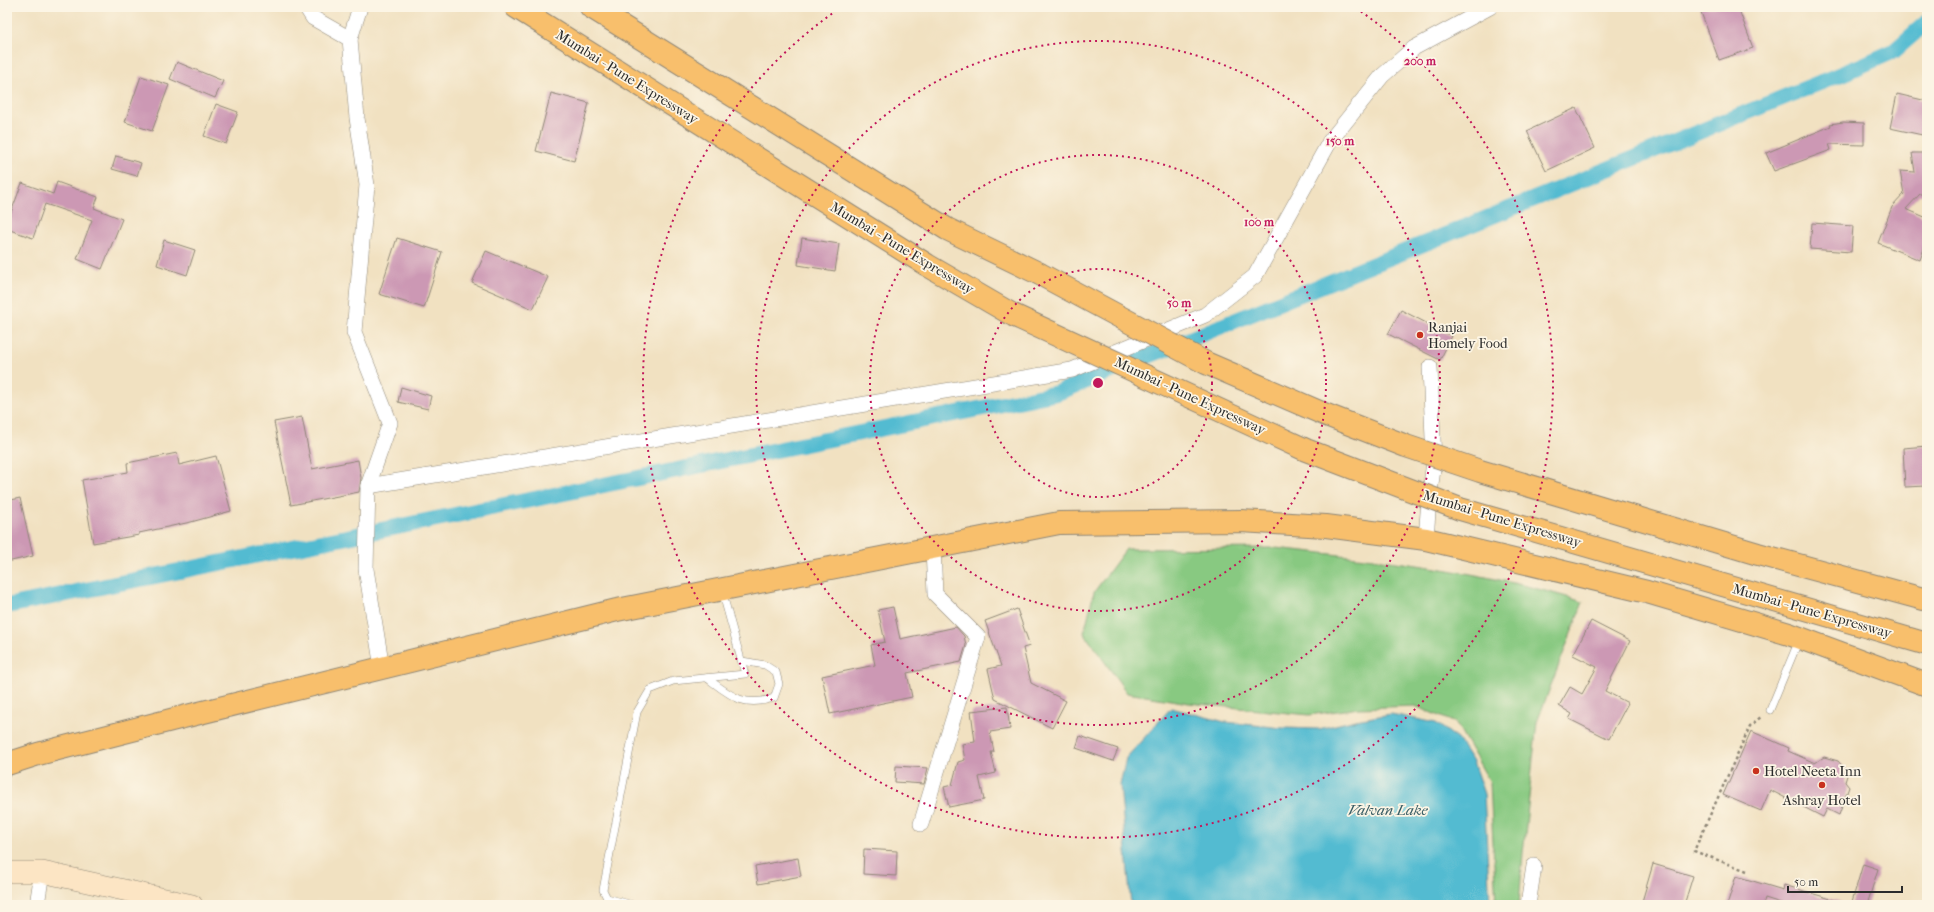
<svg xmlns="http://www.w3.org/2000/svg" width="1934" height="912" font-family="'IM FELL French Canon',serif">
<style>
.green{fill:#88c981;stroke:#5a7a56}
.water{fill:#53bbd1;stroke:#3f737e}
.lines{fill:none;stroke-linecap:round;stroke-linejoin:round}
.canal{stroke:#53bbd1;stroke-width:16}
.building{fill:#cc98b4}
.lane-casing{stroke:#8e8676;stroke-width:8}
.street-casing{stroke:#8e8676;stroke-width:16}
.secondary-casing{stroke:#8e8676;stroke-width:22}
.highway-casing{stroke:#8e8676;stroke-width:24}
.path{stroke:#8e8676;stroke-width:2.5;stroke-dasharray:3 3;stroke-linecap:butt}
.lane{stroke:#fff;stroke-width:7}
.street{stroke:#fff;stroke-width:15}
.secondary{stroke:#fce5c4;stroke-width:21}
.highway{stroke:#f8bf6c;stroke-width:22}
.highway-bridge-casing{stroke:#8e8676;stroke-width:24;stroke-linecap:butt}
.highway-bridge{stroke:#f8bf6c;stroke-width:22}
.ring{fill:none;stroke:#c2185b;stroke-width:2;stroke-dasharray:2 4}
.poi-dot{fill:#c8321e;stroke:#fcf5e5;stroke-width:1.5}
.labels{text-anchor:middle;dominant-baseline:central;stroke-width:3.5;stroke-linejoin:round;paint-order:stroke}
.street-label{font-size:14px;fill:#2b2b2b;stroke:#fcf5e5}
.poi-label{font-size:14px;fill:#2b2b2b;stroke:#fcf5e5;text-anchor:start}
.water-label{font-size:15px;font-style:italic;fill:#395d65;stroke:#fcf5e5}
.centre{fill:#c2185b;stroke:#fcf5e5;stroke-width:2}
.ring-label{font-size:12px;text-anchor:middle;font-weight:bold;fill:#c2185b;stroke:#fcf5e5;stroke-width:3.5;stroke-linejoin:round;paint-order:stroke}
</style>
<rect width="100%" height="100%" fill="#fcf5e5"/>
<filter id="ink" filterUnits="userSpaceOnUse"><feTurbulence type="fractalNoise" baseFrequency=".025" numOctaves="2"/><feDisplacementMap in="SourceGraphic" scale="8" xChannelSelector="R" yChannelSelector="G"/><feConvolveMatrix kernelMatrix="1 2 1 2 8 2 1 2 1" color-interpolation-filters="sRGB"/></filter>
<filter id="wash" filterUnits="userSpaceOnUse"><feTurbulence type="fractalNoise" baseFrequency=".012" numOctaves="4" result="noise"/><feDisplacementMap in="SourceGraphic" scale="16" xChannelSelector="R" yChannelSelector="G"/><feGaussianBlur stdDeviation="0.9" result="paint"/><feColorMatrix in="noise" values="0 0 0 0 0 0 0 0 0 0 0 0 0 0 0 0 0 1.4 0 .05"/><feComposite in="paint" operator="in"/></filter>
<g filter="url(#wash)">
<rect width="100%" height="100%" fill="#f1e1c1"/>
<!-- green -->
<path class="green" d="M 1275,548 C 1380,559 1483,570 1583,602 L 1537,722 L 1523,853 L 1519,905 L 1496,905 L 1490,782 L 1456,723 L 1415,706 L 1359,708 L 1309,715 L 1189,703 L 1127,693 L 1084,633 L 1094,592 L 1126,549 Z"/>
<!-- water -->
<polygon class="water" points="1171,708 1225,722 1282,728 1319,729 1356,720 1391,714 1436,723 1458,739 1473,762 1484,794 1490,905 1131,905 1120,785 1126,758"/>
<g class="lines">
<!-- canal -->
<polyline class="canal" points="7,606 1057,393 1856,68 1894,51 1927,22"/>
</g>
<g id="blocks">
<!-- building -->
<g class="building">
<polygon points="1699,7 1738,7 1753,48 1719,60"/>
<polygon points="177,62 223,81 215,98 170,79"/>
<polygon points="141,76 169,85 152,131 125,122"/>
<polygon points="551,93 589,103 574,161 536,151"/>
<polygon points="1897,94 1927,101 1927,136 1890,128"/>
<polygon points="216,104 238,112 226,144 204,136"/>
<polygon points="1576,108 1595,148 1546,171 1527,131"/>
<polygon points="1843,122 1864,123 1864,145 1829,144 1831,150 1774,171 1766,153 1831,126 1830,124"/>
<polygon points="1912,153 1926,153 1927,186 1925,194 1920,194 1906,209 1927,218 1927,240 1920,260 1878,243 1892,207 1904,194 1900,171 1915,172"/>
<polygon points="116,156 141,163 137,176 112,169"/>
<polygon points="57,182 98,197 94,208 122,219 102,269 77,259 92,220 45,204 33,238 7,229 7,223 22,183 53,194"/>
<polygon points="1812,223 1853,226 1851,252 1810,249"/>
<polygon points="397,238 442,252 424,308 379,294"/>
<polygon points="802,238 839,244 835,271 798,265"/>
<polygon points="164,240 195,250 187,275 157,265"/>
<polygon points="486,251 548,277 533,309 472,283"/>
<polygon points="1401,310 1452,336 1440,360 1388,334"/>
<polygon points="401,387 431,396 428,409 398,402"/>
<polygon points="302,417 312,469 358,460 361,478 359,492 291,505 274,422"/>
<polygon points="1927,446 1927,486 1905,487 1903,448"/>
<polygon points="177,453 179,465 216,456 231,511 191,522 139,533 139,535 93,543 82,480 128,472 127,463"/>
<polygon points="20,498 33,556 7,562 7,501"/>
<polygon points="893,607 900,639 956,627 964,636 966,645 961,662 907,673 912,697 830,714 822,676 875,665 871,645 885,642 878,610"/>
<polygon points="1017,609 1030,646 1023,648 1031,683 1066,701 1052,728 995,699 988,669 1001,666 985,621"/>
<polygon points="1591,621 1630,641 1605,691 1628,703 1609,739 1569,719 1572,714 1559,706 1570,687 1582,694 1597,667 1573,655"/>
<polygon points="1007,707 1010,729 990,732 994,752 991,752 996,773 979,777 984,800 949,807 944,787 952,785 958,762 965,760 962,744 975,742 971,711"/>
<polygon points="1751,731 1789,748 1788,751 1815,763 1824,757 1838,761 1848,772 1845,782 1849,787 1839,815 1827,809 1823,817 1770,790 1761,811 1723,795"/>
<polygon points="1080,736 1118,749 1113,761 1076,748"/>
<polygon points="896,766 928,768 924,784 895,782"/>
<polygon points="864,849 897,851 896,876 863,874"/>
<polygon points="798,858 801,876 758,884 755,866"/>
<polygon points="1653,864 1693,876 1684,905 1641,905"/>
<polygon points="1863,864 1878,869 1867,905 1851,905"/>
<polygon points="1736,876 1783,890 1784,885 1841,902 1840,905 1787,905 1765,898 1763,905 1727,905"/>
</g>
</g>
</g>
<g filter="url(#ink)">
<use href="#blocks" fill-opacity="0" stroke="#8e8676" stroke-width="1"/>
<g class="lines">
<defs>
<g id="lane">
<path d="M 707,678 C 731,696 743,708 774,698 L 779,684 L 776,672 L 765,665 L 742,661"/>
<polyline points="1770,710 1799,640"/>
<polyline points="633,905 607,898 603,890 637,712 650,690 673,681 745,674 722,591"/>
</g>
<g id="street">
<polyline points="306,7 313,18 350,39"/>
<polyline points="360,7 350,39 357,118 367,185 354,332 390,423 368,486 366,569 382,668"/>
<polyline points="368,486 1072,370 1205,315 1255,276 1330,141 1382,76 1414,48 1490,7"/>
<polyline points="1426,539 1429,499 1434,462 1430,367"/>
<polyline points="921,824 978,637 935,594 933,548"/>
<polyline points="37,905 42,872"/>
<polyline points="1528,905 1534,866"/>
</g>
<polyline id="secondary" points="7,872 42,872 192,905"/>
<g id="highway">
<polyline points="516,7 927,265 1013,315"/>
<polyline points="591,7 947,229 1038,273"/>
<polyline points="7,764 38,754 175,719 617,610 1059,523 1241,521 1326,526 1426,539 1647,592 1789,634 1927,685"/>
</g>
</defs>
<!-- lane casing -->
<use href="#lane" class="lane-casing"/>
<!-- street casing -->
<use href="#street" class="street-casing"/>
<!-- secondary casing -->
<use href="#secondary" class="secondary-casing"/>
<!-- highway casing -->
<use href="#highway" class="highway-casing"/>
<!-- path -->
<polyline class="path" points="1747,871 1694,851 1750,726 1762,716"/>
<!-- lane -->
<use href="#lane" class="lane"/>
<!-- street -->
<use href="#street" class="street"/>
<!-- secondary -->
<use href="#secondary" class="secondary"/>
<!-- highway -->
<use href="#highway" class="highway"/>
<defs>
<g id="highway-bridge">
<polyline points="1038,273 1206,363 1324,414 1406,446 1480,471 1758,554 1927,600"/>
<polyline points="1013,315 1306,450 1460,509 1927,644"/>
</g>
</defs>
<!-- highway-bridge casing -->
<use href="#highway-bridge" class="highway-bridge-casing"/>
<!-- highway-bridge -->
<use href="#highway-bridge" class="highway-bridge"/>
</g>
</g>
<!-- distance rings -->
<g class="ring">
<circle cx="1098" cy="383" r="114"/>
<circle cx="1098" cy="383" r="228"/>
<circle cx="1098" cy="383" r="342"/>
<path d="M1356 8A455 455 0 1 1 840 8"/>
</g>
<!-- markers -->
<g class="poi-dot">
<circle cx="1420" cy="335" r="4"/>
<circle cx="1756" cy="771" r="4"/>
<circle cx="1822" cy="785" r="4"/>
</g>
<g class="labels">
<!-- street labels -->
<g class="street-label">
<text transform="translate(627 77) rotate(32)">Mumbai - Pune Expressway</text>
<text transform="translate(902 248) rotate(31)">Mumbai - Pune Expressway</text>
<text transform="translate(1190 396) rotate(25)">Mumbai - Pune Expressway</text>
<text transform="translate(1502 519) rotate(17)">Mumbai - Pune Expressway</text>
<text transform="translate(1812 611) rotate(16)">Mumbai - Pune Expressway</text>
</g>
<!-- poi labels -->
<g class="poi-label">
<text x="1428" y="327">Ranjai<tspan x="1428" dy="16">Homely Food</tspan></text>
<text x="1764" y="771">Hotel Neeta Inn</text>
<text x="1822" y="800" text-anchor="middle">Ashray Hotel</text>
</g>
<!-- water labels -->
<g class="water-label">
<text x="1388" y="810">Valvan Lake</text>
</g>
</g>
<circle cx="1098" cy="383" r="6" class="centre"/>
<g class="ring-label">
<text x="1420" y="65">200 m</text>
<text x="1340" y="145">150 m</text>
<text x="1259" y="226">100 m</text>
<text x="1179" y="307">50 m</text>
</g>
<!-- margin -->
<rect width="1934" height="912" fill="none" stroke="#fcf5e5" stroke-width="24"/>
<!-- scale -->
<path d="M1788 886v6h114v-6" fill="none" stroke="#2b2b2b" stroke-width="2"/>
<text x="1794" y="886" font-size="12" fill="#2b2b2b" stroke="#fcf5e5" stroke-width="3" paint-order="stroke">50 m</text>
</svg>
